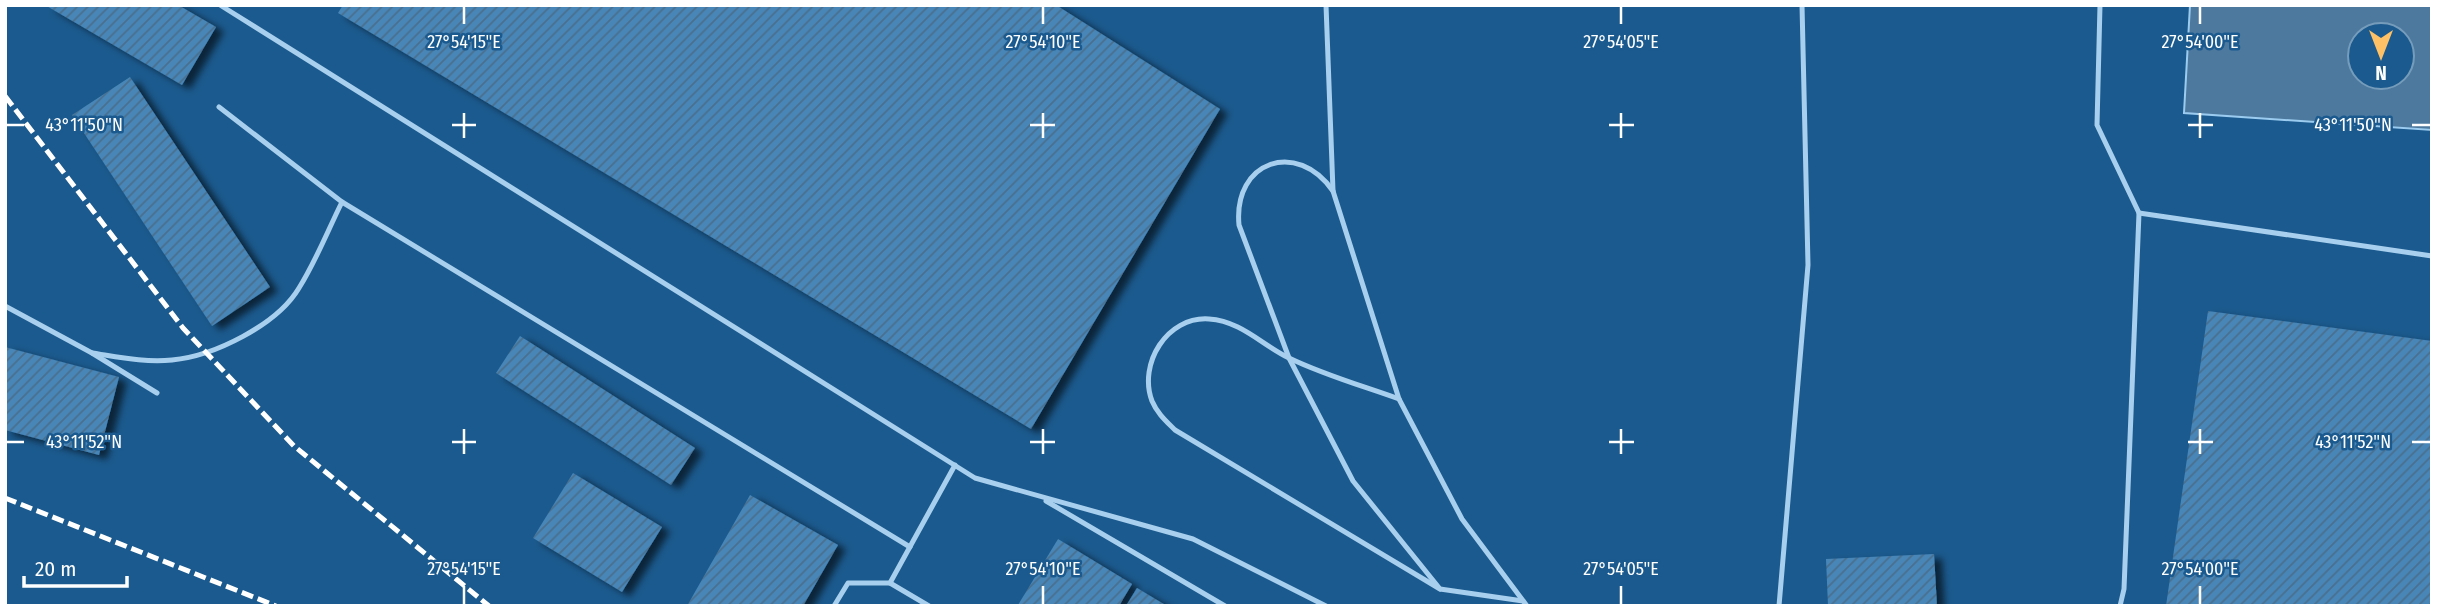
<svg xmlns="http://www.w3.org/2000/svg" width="2437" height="611" font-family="'Fira Sans Condensed',sans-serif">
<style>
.water{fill:#4d799f;stroke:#9bccf0;stroke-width:2;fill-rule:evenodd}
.building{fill:url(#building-hatch);filter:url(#shadow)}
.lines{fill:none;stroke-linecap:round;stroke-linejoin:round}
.lane{stroke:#a8cfee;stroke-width:5}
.rail{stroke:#fff;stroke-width:5;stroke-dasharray:12 5;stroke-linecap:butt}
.ticks{fill:none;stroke:#fff;stroke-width:2.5}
.ticks-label{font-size:18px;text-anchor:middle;fill:#fff;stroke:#1b5a8e;stroke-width:5;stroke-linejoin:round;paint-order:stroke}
</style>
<defs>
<pattern id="building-hatch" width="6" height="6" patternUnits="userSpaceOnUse" patternTransform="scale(1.75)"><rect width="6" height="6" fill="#4886b8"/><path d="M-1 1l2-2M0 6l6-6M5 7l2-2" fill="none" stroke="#4a6f8d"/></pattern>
<filter id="shadow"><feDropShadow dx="8" dy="4.5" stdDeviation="3.5" flood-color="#0009"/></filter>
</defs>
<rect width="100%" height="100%" fill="#1b5a8e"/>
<!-- water -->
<path class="water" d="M 2190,5 L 2432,5 L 2432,130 L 2184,113 ZM 2360,35 L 2402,35 L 2402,77 L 2360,77 Z"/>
<!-- building -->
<g class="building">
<polygon points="45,5 178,5 216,27 182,85"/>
<polygon points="343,5 1056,5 1220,109 1031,429 338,13"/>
<polygon points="130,77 270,287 212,326 72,115"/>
<polygon points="2208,311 2432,341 2432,606 2166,606"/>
<polygon points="520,336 695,448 671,485 496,373"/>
<polygon points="5,347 119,377 99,455 5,430"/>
<polygon points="573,473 662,527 622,592 533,538"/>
<polygon points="750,495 838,545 803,606 687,606"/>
<polygon points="1058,539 1132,584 1119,606 1018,605"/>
<polygon points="1934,554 1937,606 1828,606 1826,559"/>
<polygon points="1137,588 1167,606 1126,606"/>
</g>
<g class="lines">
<!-- lane -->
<g class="lane">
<polyline points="220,5 975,478 1193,539 1326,606"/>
<polyline points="1326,5 1333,191 1399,399 1462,519 1527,606"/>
<polyline points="2100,5 2097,125 2139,213 2124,589 2120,606"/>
<polyline points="219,107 342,202 910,547"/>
<path d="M 1333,191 C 1297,139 1233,161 1239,225 L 1289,358 L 1353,481 L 1440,589 L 1523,601"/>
<polyline points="2139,213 2432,256"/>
<polyline points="5,306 92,353 157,393"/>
<path d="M 92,353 C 118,357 146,363 172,360 C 214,356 277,325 299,288 C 316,261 328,230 342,202"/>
<path d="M 1399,399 C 1363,386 1324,375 1289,358 C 1262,345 1241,321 1209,319 C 1167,316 1138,364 1152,401 C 1157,413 1166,421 1175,430 L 1440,589"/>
<polyline points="1046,501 1225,606"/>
<polyline points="890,583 929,606"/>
<polyline points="834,606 848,583 890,583 955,465"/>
<polyline points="1779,606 1808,265 1802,5"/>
</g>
<!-- rail -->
<g class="rail">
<polyline points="5,96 183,328 294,446 489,606"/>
<polyline points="5,498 276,606"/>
</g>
</g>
<!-- ticks -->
<path class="ticks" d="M 464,7 L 464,24M 1043,7 L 1043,24M 1621,7 L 1621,24M 2200,7 L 2200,24M 464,113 L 464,138M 1043,113 L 1043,138M 1621,113 L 1621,138M 2200,113 L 2200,138M 7,125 L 24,125M 452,125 L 476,125M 1030,125 L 1055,125M 1609,125 L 1634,125M 2188,125 L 2213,125M 2412,125 L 2430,125M 464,429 L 464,454M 1043,429 L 1043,454M 1621,429 L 1621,454M 2200,429 L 2200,454M 7,442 L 24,442M 452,442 L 476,442M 1030,442 L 1055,442M 1609,442 L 1634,442M 2188,442 L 2213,442M 2412,442 L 2430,442M 464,586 L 464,604M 1043,586 L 1043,604M 1621,586 L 1621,604M 2200,586 L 2200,604"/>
<g class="ticks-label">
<text x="464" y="48">27°54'15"E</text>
<text x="1043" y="48">27°54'10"E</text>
<text x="1621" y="48">27°54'05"E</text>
<text x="2200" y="48">27°54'00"E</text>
<text x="2353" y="131">43°11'50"N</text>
<text x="84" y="131">43°11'50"N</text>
<text x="2353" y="448">43°11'52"N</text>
<text x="84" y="448">43°11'52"N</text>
<text x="464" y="575">27°54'15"E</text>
<text x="1043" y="575">27°54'10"E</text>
<text x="1621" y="575">27°54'05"E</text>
<text x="2200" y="575">27°54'00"E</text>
</g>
<!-- border -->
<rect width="2437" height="611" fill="none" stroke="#ffffff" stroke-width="14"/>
<!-- north arrow -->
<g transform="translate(2381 56) rotate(180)"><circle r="33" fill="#1b5a8e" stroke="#769cbb" stroke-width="2"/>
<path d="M0-5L12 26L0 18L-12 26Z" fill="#ffc165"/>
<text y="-10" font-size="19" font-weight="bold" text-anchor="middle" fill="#ffffff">N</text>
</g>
<!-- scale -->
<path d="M24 576v10h103v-10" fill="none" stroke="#ffffff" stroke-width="3.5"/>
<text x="35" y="576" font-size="21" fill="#ffffff" stroke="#1b5a8e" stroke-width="5" paint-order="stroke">20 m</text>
</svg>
